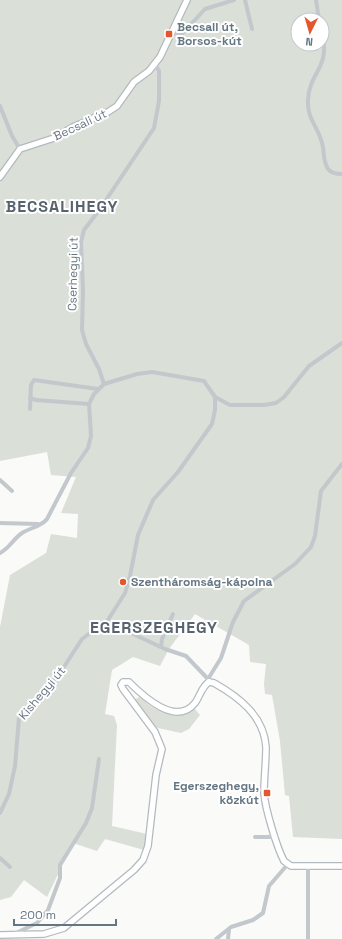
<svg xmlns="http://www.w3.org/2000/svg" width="342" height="939" font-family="'Space Grotesk',sans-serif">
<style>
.green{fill:#dadfd7;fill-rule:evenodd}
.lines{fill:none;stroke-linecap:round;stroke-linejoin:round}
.secondary-casing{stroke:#b3babf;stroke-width:8}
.street{stroke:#c3c8cc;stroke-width:4}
.secondary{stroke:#fff;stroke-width:5.5}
.poi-dot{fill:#e4572e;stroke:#fff;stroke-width:1.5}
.labels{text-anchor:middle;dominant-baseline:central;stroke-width:4;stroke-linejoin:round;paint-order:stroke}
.poi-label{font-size:12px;font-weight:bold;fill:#657683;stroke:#fff;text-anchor:start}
.street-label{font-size:12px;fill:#657683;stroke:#fff}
.district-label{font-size:16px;font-weight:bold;letter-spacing:1px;fill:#57646e;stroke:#fff}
</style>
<rect width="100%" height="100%" fill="#fafaf8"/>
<!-- green -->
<g class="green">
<path d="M 0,0 L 342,0 L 342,839 L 293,837 L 289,796 L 285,795 L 280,741 L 272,695 L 265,694 L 264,684 L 266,664 L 250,662 L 249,645 L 195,614 L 169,649 L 160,666 L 133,657 L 112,670 L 105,714 L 114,716 L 117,725 L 112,826 L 147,834 L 144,850 L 105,839 L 97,851 L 73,843 L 47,897 L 24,880 L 11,897 L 0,900 L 0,627 L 10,575 L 46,553 L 51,534 L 77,538 L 78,514 L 61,513 L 76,477 L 51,475 L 47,452 L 0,461 ZM 298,20 L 322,20 L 322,44 L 298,44 Z"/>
<path d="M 139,697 C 144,699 147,704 152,707 C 165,715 181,716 194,708 L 200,715 L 189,729 L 181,733 L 158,728 L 152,725 L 134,700 Z"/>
</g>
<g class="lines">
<defs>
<g id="secondary">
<polyline points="0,177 20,149 54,138 73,127 108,112 117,106 134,82 149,71 160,57 187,0"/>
<path d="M 209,682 L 214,683 C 239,697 264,716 266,747 C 266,763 264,778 264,793 C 265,808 277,848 284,861 L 291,866 L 342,866"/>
<path d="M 0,935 L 44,934 L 64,928 L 134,870 L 143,860 L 148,846 L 156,775 L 162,749 L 155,732 L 123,689 L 121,685 L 123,682 L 129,682 C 143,696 176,727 195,703 C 200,696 202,686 209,682"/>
</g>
</defs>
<!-- secondary casing -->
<use href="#secondary" class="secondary-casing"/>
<!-- street -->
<g class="street">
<polyline points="245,0 252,29"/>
<polyline points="316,0 319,20"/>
<polyline points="171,33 182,34 205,9 234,0"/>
<path d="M 322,33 C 331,68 309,72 308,100 C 307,120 318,126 322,143 C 325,152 322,159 328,169 C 331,173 337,174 342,174"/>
<polyline points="0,106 12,136 20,149"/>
<polyline points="104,384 99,369 86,344 82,330 83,290 81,242 84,230 100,209 154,128 159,101 159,71 155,64"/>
<polyline points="215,397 230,405 264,405 276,403 284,397 309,366 342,343"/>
<polyline points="30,398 36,400 89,404"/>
<polyline points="30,409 31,385 34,380 98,389"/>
<polyline points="0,480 12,491"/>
<polyline points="0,523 38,524"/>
<path d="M 0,553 C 10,548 13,539 22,533 C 30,528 42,526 47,519 L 71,473 L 88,448 L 91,436 L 89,404 L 94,394 L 104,384 L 137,374 L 152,372 L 204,381 L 215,397 L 215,410 L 212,424 L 178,472 L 153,500 L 138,535 L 130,576 L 125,593 L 106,623"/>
<polyline points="161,647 162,639 173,614"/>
<polyline points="0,813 9,794 15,766 19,718 60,673 82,639 101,625 106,623 112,624 165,649 186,656 208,679 221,658 233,622 244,601 295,564 311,547 315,536 321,491 342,464"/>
<polyline points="255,837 276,837"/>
<polyline points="0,858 10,867"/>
<polyline points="14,934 37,923 48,910 60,878 60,865 86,823 92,808 99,759"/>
<polyline points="216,939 231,927 253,920 263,913 269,886 288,864"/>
<polyline points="228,939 229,929"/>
<polyline points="308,939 308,865"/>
</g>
<!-- secondary -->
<use href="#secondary" class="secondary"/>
</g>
<!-- markers -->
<g class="poi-dot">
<rect x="165" y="30" width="8" height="8" rx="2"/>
<circle cx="123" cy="582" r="4"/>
<rect x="263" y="789" width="8" height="8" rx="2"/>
</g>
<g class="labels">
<!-- poi labels -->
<g class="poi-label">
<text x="177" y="27">Becsali út,<tspan x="177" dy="14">Borsos-kút</tspan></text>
<text x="131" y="582">Szentháromság-kápolna</text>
<text x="259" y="786" text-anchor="end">Egerszeghegy,<tspan x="259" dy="14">közkút</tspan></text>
</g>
<!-- street labels -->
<g class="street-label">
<text transform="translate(80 125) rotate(-25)">Becsali út</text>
<text transform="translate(73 274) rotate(-89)">Cserhegyi út</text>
<text transform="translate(42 693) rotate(-50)">Kishegyi út</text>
</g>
<!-- district labels -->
<g class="district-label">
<text x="62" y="206">BECSALIHEGY</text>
<text x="154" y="627">EGERSZEGHEGY</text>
</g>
</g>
<!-- north arrow -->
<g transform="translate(310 32) rotate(185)"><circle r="19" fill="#ffffff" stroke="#c1c8cd"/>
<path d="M0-3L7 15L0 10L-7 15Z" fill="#e4572e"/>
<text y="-6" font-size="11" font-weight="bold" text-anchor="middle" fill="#657683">N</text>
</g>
<!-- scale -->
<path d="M14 919v6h102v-6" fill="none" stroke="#657683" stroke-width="2"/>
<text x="20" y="919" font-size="12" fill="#657683" stroke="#ffffff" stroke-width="3" paint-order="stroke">200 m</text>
</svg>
